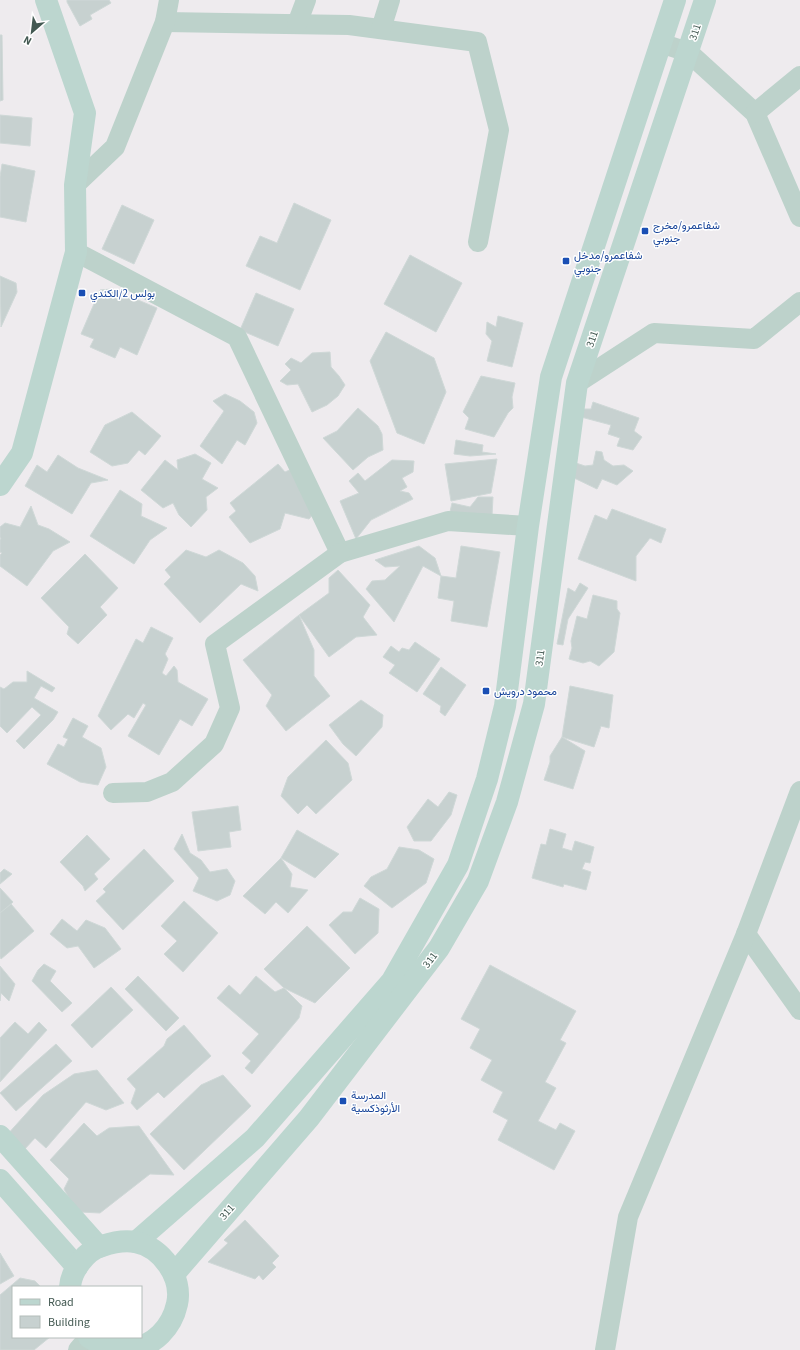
<svg xmlns="http://www.w3.org/2000/svg" width="800" height="1350" font-family="'Source Sans 3',Vazirmatn,sans-serif">
<style>
.building{fill:#c7d1d0;stroke:#cfd8d7}
.lines{fill:none;stroke-linecap:round;stroke-linejoin:round}
.street{stroke:#bdd2cb;stroke-width:20}
.secondary{stroke:#bcd6cf;stroke-width:22}
.transit-dot{fill:#1a4fb4;stroke:#fff;stroke-width:1.5}
.labels{text-anchor:middle;dominant-baseline:central;stroke-width:3;stroke-linejoin:round;paint-order:stroke}
.street-label{font-size:11px;fill:#435952;stroke:#fff}
.transit-label{font-size:11px;fill:#164399;stroke:#fff;text-anchor:start}
</style>
<rect width="100%" height="100%" fill="#eeebee"/>
<!-- building -->
<g class="building">
<polygon points="67,0 109,0 111,3 90,15 92,19 80,26 67,2"/>
<polygon points="0,35 2,35 3,100 0,101"/>
<polygon points="0,115 32,118 30,146 0,143"/>
<polygon points="2,164 35,171 26,222 0,217 0,177"/>
<polygon points="294,203 331,220 300,290 246,266 260,236 277,243"/>
<polygon points="122,205 154,220 134,264 102,249"/>
<polygon points="410,255 462,283 436,332 384,304"/>
<polygon points="0,276 16,283 17,292 1,327"/>
<polygon points="112,289 157,308 137,355 120,347 115,358 90,347 94,339 81,334 100,290"/>
<polygon points="256,293 294,309 278,346 240,330"/>
<polygon points="498,316 523,323 512,367 487,361 492,341 486,334 487,322 496,327"/>
<polygon points="386,332 434,358 446,392 424,444 397,433 370,361"/>
<polygon points="330,352 331,367 339,376 345,385 338,396 327,405 312,412 298,384 287,385 280,381 291,370 285,364 291,358 301,363 312,353"/>
<polygon points="481,376 515,383 512,397 513,408 508,413 494,437 465,429 469,418 463,412"/>
<polygon points="225,394 240,401 254,412 257,423 245,445 237,440 222,464 200,446 224,411 213,401"/>
<polygon points="593,402 639,418 634,431 642,437 633,450 617,446 620,438 608,434 611,425 581,417 582,409 591,409"/>
<polygon points="358,408 378,426 382,434 383,450 368,457 353,470 323,438 337,431"/>
<polygon points="132,412 161,436 145,455 139,450 128,463 112,466 90,452 105,425"/>
<polygon points="456,440 483,445 482,452 496,454 470,456 454,454"/>
<polygon points="596,451 602,452 604,460 613,466 624,465 633,471 617,485 602,479 597,489 570,476 576,463 585,466 593,465"/>
<polygon points="195,454 211,463 202,479 218,488 206,497 207,510 191,527 179,515 173,503 163,508 141,490 165,460 178,470 177,460"/>
<polygon points="58,455 78,468 108,480 91,483 72,514 25,486 37,465 47,472"/>
<polygon points="497,459 491,493 451,501 445,464"/>
<polygon points="392,460 414,461 413,472 402,478 407,487 400,491 409,493 413,499 371,520 356,539 340,501 359,493 349,481 358,473 365,481"/>
<polygon points="278,464 285,472 294,468 314,513 309,519 285,513 280,529 250,543 229,517 236,511 230,503"/>
<polygon points="120,490 142,504 141,516 167,528 150,540 134,564 90,536"/>
<polygon points="478,497 493,497 492,516 449,516 452,503 470,507"/>
<polygon points="31,506 38,525 49,529 70,542 53,551 27,586 0,566 0,555 2,553 0,552 0,540 1,539 0,537 0,527 5,523 20,527"/>
<polygon points="612,509 666,529 661,543 650,538 636,556 636,581 578,559 595,515 607,520"/>
<polygon points="419,546 435,558 441,576 423,566 394,622 366,589 372,581 385,580 400,566 385,567 375,560"/>
<polygon points="461,546 500,552 487,627 451,621 454,601 438,598 441,576 456,578"/>
<polygon points="186,550 206,557 219,550 243,563 255,576 258,591 241,584 200,623 164,584 171,577 165,570"/>
<polygon points="85,554 118,588 100,607 107,615 78,644 67,634 69,627 41,598"/>
<polygon points="338,570 370,605 363,617 377,635 356,637 329,657 299,615 329,593 329,578"/>
<polygon points="580,583 588,588 568,619 563,645 557,644 568,588 575,592"/>
<polygon points="593,595 617,601 617,609 620,613 614,652 599,666 590,661 583,663 569,659 572,648 571,641 577,616 587,619"/>
<polygon points="299,615 314,650 314,676 330,696 286,731 266,706 272,695 243,660"/>
<polygon points="151,627 173,638 165,654 168,659 162,673 166,676 174,666 177,670 178,682 208,699 192,726 180,719 159,755 128,736 146,705 143,703 134,718 128,714 111,730 98,716 136,639 143,643"/>
<polygon points="415,642 440,659 417,692 389,673 395,665 383,657 391,646 399,652 402,648 409,650"/>
<polygon points="441,667 466,685 445,716 440,712 441,706 423,694"/>
<polygon points="27,671 55,688 52,692 41,686 34,698 58,712 53,720 24,749 16,741 41,715 32,707 7,733 0,726 0,687 4,689 13,682 27,682"/>
<polygon points="570,686 613,695 609,728 601,726 594,747 562,737"/>
<polygon points="361,700 383,715 382,727 356,756 343,744 329,725"/>
<polygon points="73,718 88,726 82,737 101,748 106,767 98,785 80,782 47,764 58,744 64,747 68,739 63,737"/>
<polygon points="562,737 585,751 573,789 544,780 550,762 550,756"/>
<polygon points="326,740 348,763 352,780 316,814 307,805 298,814 281,796 288,777"/>
<polygon points="449,792 457,795 451,815 431,841 414,841 407,827 428,799 438,807"/>
<polygon points="238,806 241,830 229,832 231,847 198,851 192,812"/>
<polygon points="550,829 566,834 562,848 572,851 575,841 594,847 590,863 585,862 582,869 591,872 586,890 564,884 563,887 532,878 541,844 546,845"/>
<polygon points="297,830 339,854 315,878 281,858"/>
<polygon points="182,834 190,853 201,860 210,872 227,869 235,881 230,895 217,901 193,891 199,878 174,849"/>
<polygon points="87,835 110,859 94,874 98,879 85,891 83,886 60,862"/>
<polygon points="399,847 419,850 434,859 426,883 392,908 364,886 371,877 387,869"/>
<polygon points="144,849 174,881 123,930 96,901 106,892 103,889"/>
<polygon points="281,858 292,874 290,887 308,890 288,913 276,902 265,914 243,896"/>
<polygon points="4,869 12,874 0,884 0,873"/>
<polygon points="0,888 13,902 0,914"/>
<polygon points="360,898 379,909 378,933 355,954 329,925 343,912 352,912"/>
<polygon points="184,901 218,933 183,972 164,954 177,941 161,926"/>
<polygon points="11,904 34,931 1,959 0,957 0,913"/>
<polygon points="62,919 77,931 86,920 105,928 121,949 94,968 78,946 67,948 50,934"/>
<polygon points="307,926 350,968 315,1003 284,988 264,969"/>
<polygon points="44,964 56,971 50,981 72,1003 62,1012 32,981 38,970"/>
<polygon points="490,965 576,1011 560,1040 566,1043 545,1082 556,1088 538,1121 556,1130 560,1123 575,1131 554,1170 498,1140 508,1120 493,1112 503,1092 481,1080 492,1060 470,1048 480,1029 461,1019"/>
<polygon points="0,966 15,984 9,1001 1,993 0,1001"/>
<polygon points="138,976 179,1018 166,1031 125,989"/>
<polygon points="256,976 275,992 284,988 302,1006 299,1018 252,1074 245,1068 251,1061 242,1053 259,1034 217,998 229,985 240,995"/>
<polygon points="111,987 133,1010 92,1048 71,1025"/>
<polygon points="15,1022 28,1034 39,1022 47,1030 0,1082 0,1038"/>
<polygon points="184,1025 211,1056 164,1098 158,1092 137,1110 131,1103 136,1089 127,1079 164,1046 167,1039"/>
<polygon points="56,1044 72,1061 16,1111 0,1093"/>
<polygon points="97,1070 124,1103 106,1110 86,1102 46,1148 35,1138 23,1151 6,1136 43,1095 74,1074"/>
<polygon points="223,1075 251,1106 184,1170 150,1134 201,1085"/>
<polygon points="84,1123 97,1136 109,1128 139,1126 174,1175 150,1174 100,1213 80,1212 70,1200 64,1189 69,1179 50,1160"/>
<polygon points="245,1220 279,1256 272,1263 276,1267 263,1280 259,1275 255,1279 208,1262 228,1243 224,1240"/>
<polygon points="0,1253 14,1276 0,1284"/>
<polygon points="20,1278 35,1281 41,1287 13,1287 13,1337 50,1337 34,1350 0,1350 0,1295"/>
</g>
<g class="lines">
<!-- street -->
<g class="street">
<polyline points="165,22 349,25 477,42 499,130 478,242"/>
<polyline points="297,24 306,0"/>
<polyline points="381,29 390,0"/>
<polyline points="660,43 688,52 755,113 800,217"/>
<polyline points="755,113 800,76"/>
<polyline points="75,185 115,147 165,22 169,0"/>
<polyline points="76,252 237,337 340,553 448,521 528,526"/>
<polyline points="577,383 654,333 754,339 800,302"/>
<polyline points="113,793 147,792 172,782 214,744 230,708 215,644 340,553"/>
<polyline points="746,934 800,1010"/>
<polyline points="78,1350 89,1337"/>
<polyline points="605,1350 628,1217 746,934 800,791"/>
</g>
<!-- secondary -->
<g class="secondary">
<polyline points="0,485 22,453 76,252 75,185 85,113 46,0"/>
<polyline points="0,1136 99,1247"/>
<polyline points="0,1180 77,1267"/>
<polyline points="136,1242 255,1138 392,981 458,865 487,779 505,706 528,526 551,377 675,0"/>
<polyline points="174,1274 309,1118 439,948 478,881 507,802 534,704 577,383 705,0"/>
<path d="M 70,1287 C 71,1271 86,1250 102,1246 C 114,1242 124,1240 135,1242 C 162,1247 183,1278 177,1304 C 172,1327 154,1347 129,1349 C 126,1349 121,1348 117,1348 C 113,1347 109,1347 105,1346 C 100,1344 94,1340 89,1337"/>
</g>
</g>
<!-- markers -->
<g class="transit-dot">
<rect x="641" y="227" width="8" height="8" rx="2"/>
<rect x="562" y="257" width="8" height="8" rx="2"/>
<rect x="78" y="289" width="8" height="8" rx="2"/>
<rect x="482" y="687" width="8" height="8" rx="2"/>
<rect x="339" y="1097" width="8" height="8" rx="2"/>
</g>
<g class="labels">
<!-- street labels -->
<g class="street-label">
<text transform="translate(695 32) rotate(-72)">311</text>
<text transform="translate(592 339) rotate(-71)">311</text>
<text transform="translate(540 658) rotate(-82)">311</text>
<text transform="translate(430 960) rotate(-53)">311</text>
<text transform="translate(227 1212) rotate(-49)">311</text>
</g>
<!-- transit labels -->
<g class="transit-label">
<text x="653" y="225">شفاعمرو/مخرج<tspan x="653" dy="13">جنوبي</tspan></text>
<text x="574" y="255">شفاعمرو/مدخل<tspan x="574" dy="13">جنوبي</tspan></text>
<text x="90" y="293">بولس 2/الكندي</text>
<text x="494" y="691">محمود درويش</text>
<text x="351" y="1095">المدرسة<tspan x="351" dy="13">الأرثوذكسية</tspan></text>
</g>
</g>
<!-- legend -->
<rect x="12" y="1286" width="130" height="52" fill="#ffffff" stroke="#b4bdba"/>
<rect x="20" y="1299" width="20" height="6" fill="#bcd6cf" stroke="#b4bdba"/>
<text x="48" y="1306" font-size="12" fill="#435952">Road</text>
<rect x="20" y="1316" width="20" height="12" fill="#c7d1d0" stroke="#b4bdba"/>
<text x="48" y="1326" font-size="12" fill="#435952">Building</text>
<!-- north arrow -->
<g transform="translate(32 32) rotate(208)" stroke="#ffffff" stroke-width="3" paint-order="stroke">
<path d="M0-3L7 15L0 10L-7 15Z" fill="#435952"/>
<text y="-6" font-size="11" font-weight="bold" text-anchor="middle" fill="#435952">N</text>
</g>
</svg>
